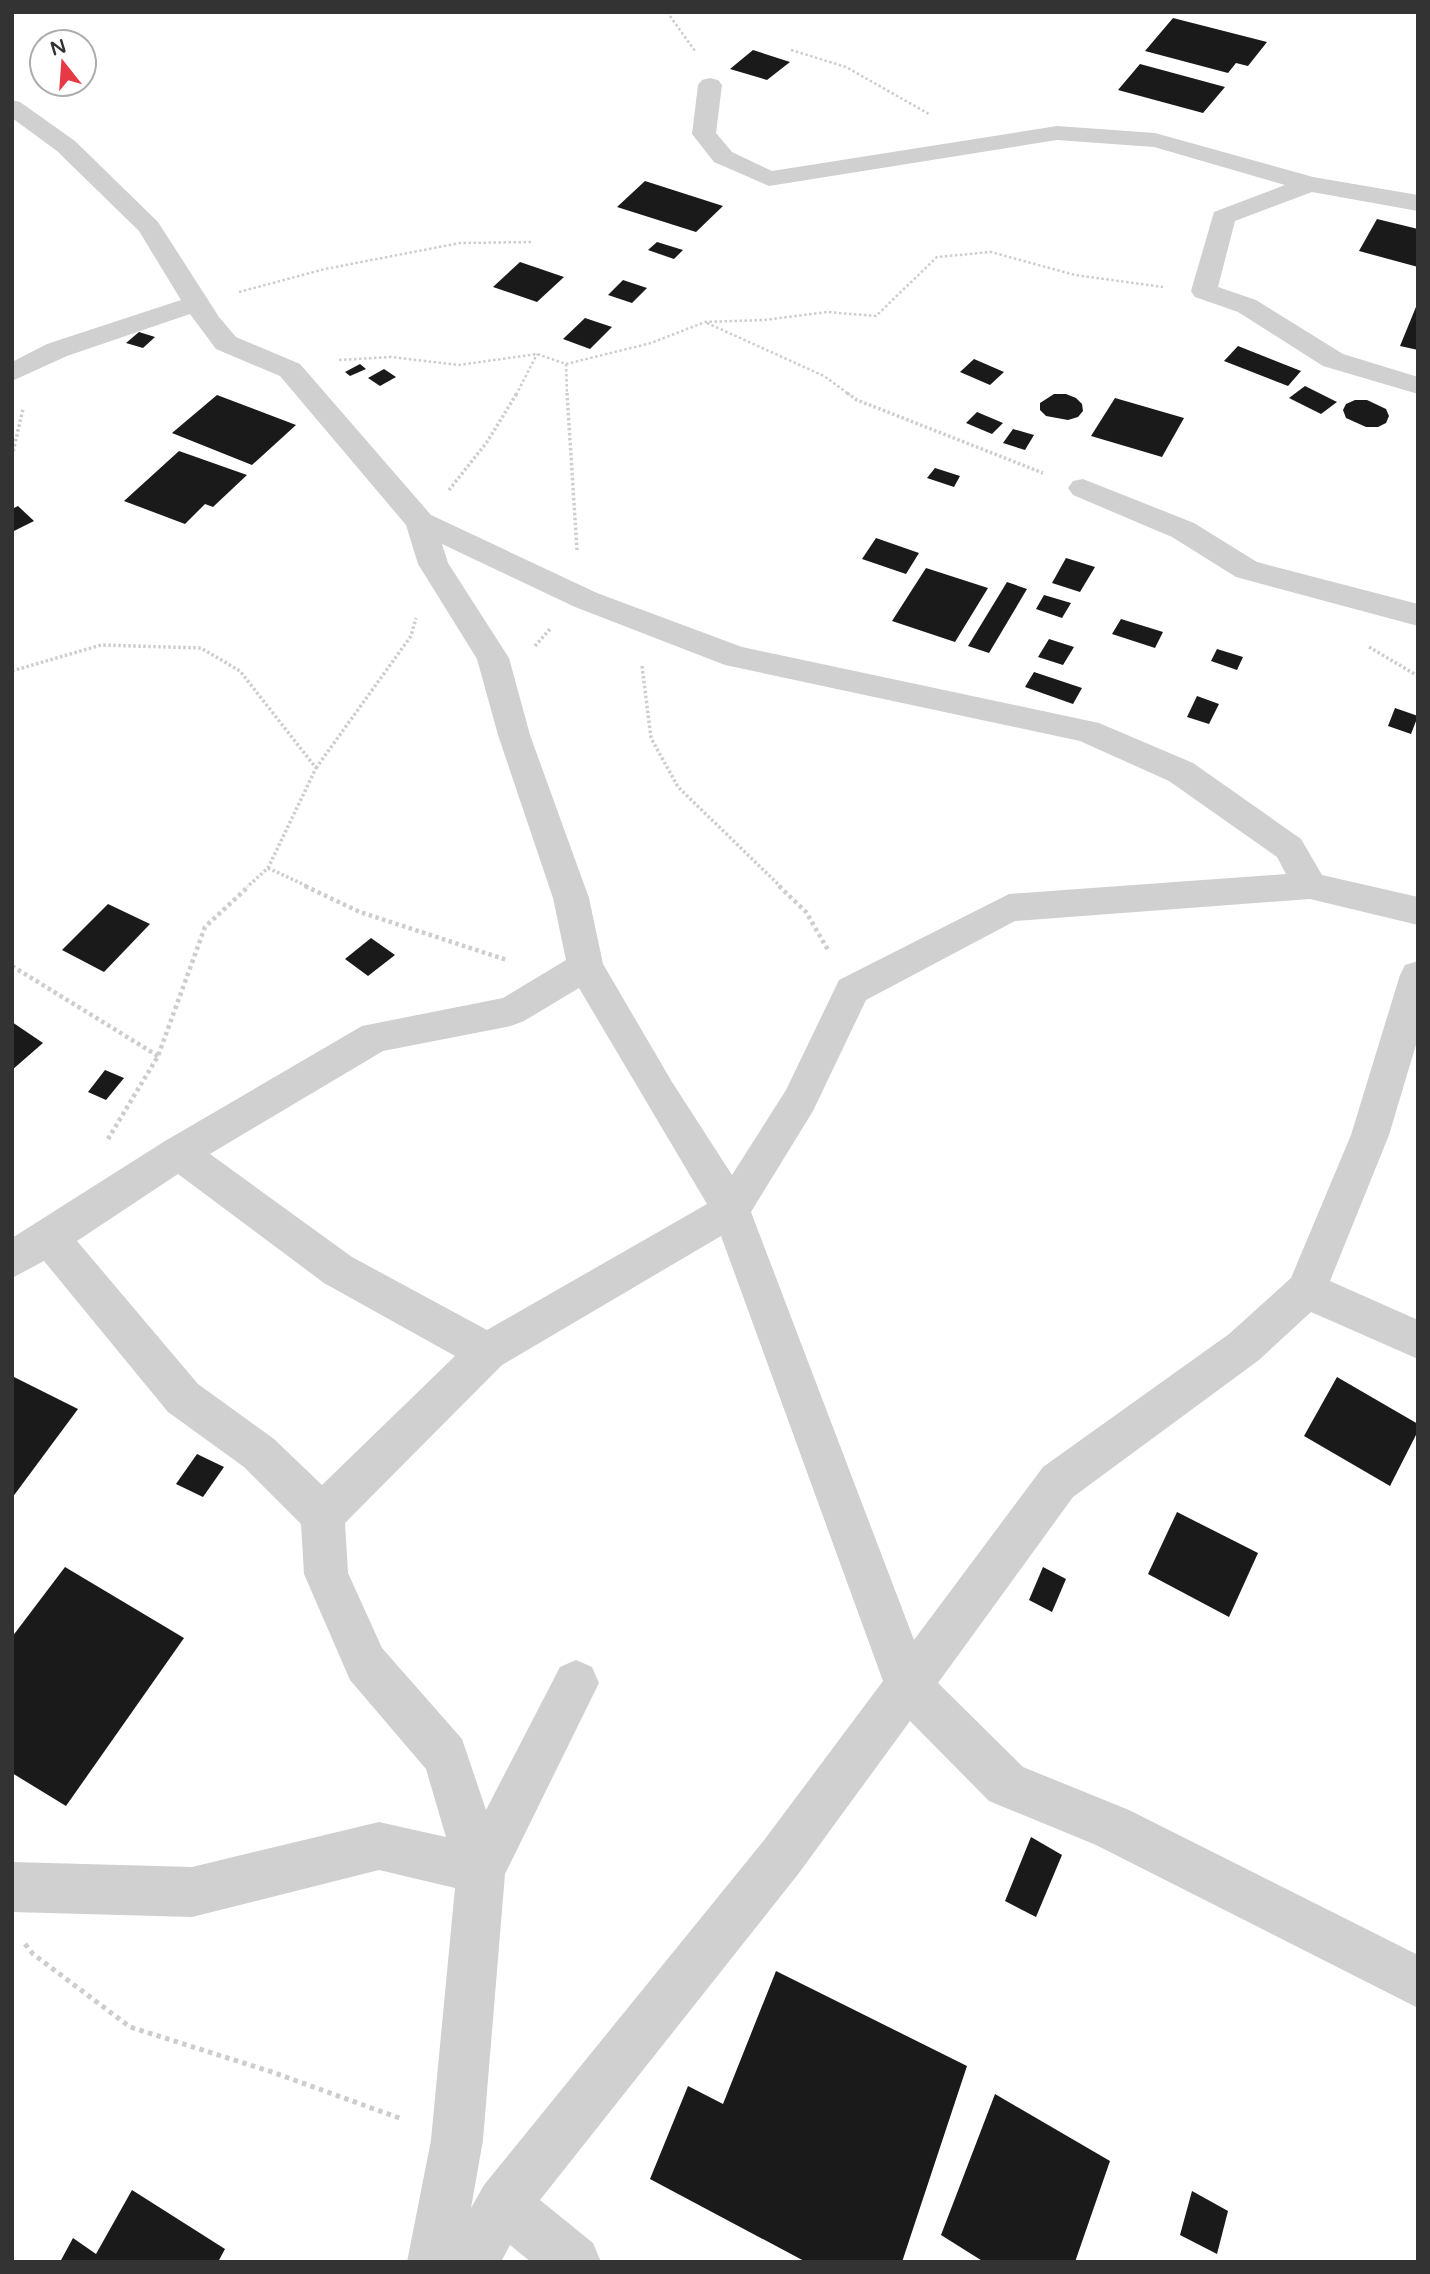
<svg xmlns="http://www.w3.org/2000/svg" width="1430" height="2274" font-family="'Varela Round',sans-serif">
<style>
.building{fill:#1a1a1a}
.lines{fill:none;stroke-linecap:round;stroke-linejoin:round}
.path-far3{stroke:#cdcdcd;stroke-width:2.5;stroke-dasharray:2.5 2.5;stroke-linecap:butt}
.path-far2{stroke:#cdcdcd;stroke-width:3.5;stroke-dasharray:2.5 2.5;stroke-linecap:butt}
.path-far1{stroke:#cdcdcd;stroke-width:4.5;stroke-dasharray:3.5 3.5;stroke-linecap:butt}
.path{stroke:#cdcdcd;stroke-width:5;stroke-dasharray:4.5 4.5;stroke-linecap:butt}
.minor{fill:#d0d0d0;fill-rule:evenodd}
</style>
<rect width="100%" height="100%" fill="#fff"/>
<!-- building -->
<g class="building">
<polygon points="1173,18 1267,42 1248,66 1236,63 1228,73 1145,51"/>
<polygon points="753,50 790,62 767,80 730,69"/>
<polygon points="1140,64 1225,87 1203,113 1118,90"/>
<polygon points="645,181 723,206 696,232 617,207"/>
<polygon points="1377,219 1418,229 1418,267 1359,251"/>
<polygon points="657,242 683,250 674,259 648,250"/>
<polygon points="520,262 564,277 537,302 493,287"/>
<polygon points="623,280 647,288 632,303 608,295"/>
<polygon points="1418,302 1418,350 1400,346"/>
<polygon points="585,318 612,327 590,349 563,339"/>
<polygon points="139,332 155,337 143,348 126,343"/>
<polygon points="1238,346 1301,371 1288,386 1224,361"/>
<polygon points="974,359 1004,372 990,385 960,372"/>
<polygon points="360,364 366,369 350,376 345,372"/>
<polygon points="384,369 396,377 380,386 368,378"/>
<polygon points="1305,386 1337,402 1321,414 1289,398"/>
<polygon points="1054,394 1066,394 1076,398 1082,404 1083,411 1078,417 1068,420 1046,416 1040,410 1040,403"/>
<polygon points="217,395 296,425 252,465 172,433"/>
<polygon points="1115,398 1184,418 1162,457 1091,436"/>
<polygon points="1355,400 1367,400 1386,409 1389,416 1386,423 1378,427 1366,427 1346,418 1343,410 1346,404"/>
<polygon points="977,412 1003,423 992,434 966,423"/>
<polygon points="1013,429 1034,435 1025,450 1003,443"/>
<polygon points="179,451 247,475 213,507 205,504 185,524 124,501"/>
<polygon points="935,468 960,476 954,487 927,478"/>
<polygon points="18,506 34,521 12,532 12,509"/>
<polygon points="876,538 919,553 906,574 862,559"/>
<polygon points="1066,558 1095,567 1080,592 1052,583"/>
<polygon points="926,568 988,588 955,642 892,621"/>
<polygon points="1007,582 1027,589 989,653 968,646"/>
<polygon points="1044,595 1071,603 1062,618 1036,609"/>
<polygon points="1121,619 1163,632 1155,648 1112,634"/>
<polygon points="1049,639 1074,647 1063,665 1038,657"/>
<polygon points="1217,649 1243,657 1237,670 1211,661"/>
<polygon points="1034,672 1082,688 1073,704 1025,687"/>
<polygon points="1197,696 1219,704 1209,724 1187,717"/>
<polygon points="1395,708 1418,716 1411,734 1388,726"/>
<polygon points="108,904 150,924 104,972 62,950"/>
<polygon points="371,938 395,955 368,976 345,959"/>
<polygon points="12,1022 43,1043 12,1070"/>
<polygon points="105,1070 124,1078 106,1100 88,1092"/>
<polygon points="12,1376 78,1409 12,1498"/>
<polygon points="1337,1377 1418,1424 1418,1431 1390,1486 1304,1436"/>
<polygon points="197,1454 224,1467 203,1497 176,1484"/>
<polygon points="1177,1512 1258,1553 1229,1617 1148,1574"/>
<polygon points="65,1567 184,1638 66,1806 12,1773 12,1637"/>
<polygon points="1043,1567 1066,1579 1052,1612 1029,1600"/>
<polygon points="1031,1837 1062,1855 1036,1917 1005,1901"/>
<polygon points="776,1971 967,2066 902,2262 806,2262 650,2179 688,2086 723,2104"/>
<polygon points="995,2094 1110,2161 1075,2262 984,2262 941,2235"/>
<polygon points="132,2190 225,2249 218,2262 60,2262 73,2238 96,2254"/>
<polygon points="1192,2191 1228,2211 1217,2254 1180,2235"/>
</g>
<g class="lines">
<!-- path-far3 -->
<g class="path-far3">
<polyline points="667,12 695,51"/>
<polyline points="791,50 846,67 929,114"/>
<polyline points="239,292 325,269 460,243 533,242"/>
<polyline points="707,323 824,376 850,395"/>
<polyline points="339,360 391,357 459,365 537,354 566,364 651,343 705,322 764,320 827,312 876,316 937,257 991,252 1075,275 1163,287"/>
<polyline points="566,364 567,395"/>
<polyline points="516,395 537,354"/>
</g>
<!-- path-far2 -->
<g class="path-far2">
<polyline points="567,393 577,550"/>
<polyline points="847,393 857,400 1043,473"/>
<polyline points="12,456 23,409"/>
<polyline points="449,490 487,442 517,393"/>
<polyline points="535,646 550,629"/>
<polyline points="1369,647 1418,676"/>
<polyline points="642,666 651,738 678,787 781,887"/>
<polyline points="12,671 101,645 201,648 240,671 316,768 268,868 247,887"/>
<polyline points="316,768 411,636 416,618"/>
<polyline points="268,868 309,887"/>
</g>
<!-- path-far1 -->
<g class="path-far1">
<polyline points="305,886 360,912 507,960"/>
<polyline points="779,886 806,912 828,950"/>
<polyline points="12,966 158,1056"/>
<polyline points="108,1139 158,1056 205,927 249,886"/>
</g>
<!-- path -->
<polyline class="path" points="25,1944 33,1954 130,2027 272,2072 402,2119"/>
<!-- minor -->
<g class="minor">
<polygon points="710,78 718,80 722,85 716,133 732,152 772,171 1057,126 1155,133 1313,177 1418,195 1418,211 1312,192 1235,221 1218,287 1256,300 1343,354 1418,377 1418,394 1323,366 1238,312 1195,297 1191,291 1214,212 1285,185 1154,147 1057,140 769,186 714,162 692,134 698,85 702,80"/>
<path d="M 12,100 L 20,102 L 75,141 L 158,222 L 219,317 L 236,337 L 300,364 L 431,515 L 597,593 L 742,647 L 1099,723 L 1193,763 L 1301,839 L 1322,875 L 1418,897 L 1418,925 L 1310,899 L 1015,921 L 866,1000 L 813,1111 L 751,1212 L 914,1640 L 1043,1467 L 1229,1334 L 1291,1278 L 1351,1135 L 1400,975 L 1405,965 L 1418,961 L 1418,1038 L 1389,1135 L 1330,1281 L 1418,1320 L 1418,1359 L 1311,1312 L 1259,1360 L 1073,1497 L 938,1683 L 1023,1767 L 1129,1810 L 1418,1955 L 1418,2008 L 1096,1845 L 989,1801 L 910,1721 L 799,1873 L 540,2200 L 593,2243 L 601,2262 L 531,2262 L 510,2245 L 501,2262 L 407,2262 L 431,2140 L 455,1888 L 379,1870 L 192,1917 L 12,1912 L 12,1862 L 192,1867 L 379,1822 L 446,1837 L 426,1769 L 350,1680 L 304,1574 L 301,1524 L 244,1467 L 168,1412 L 44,1261 L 12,1278 L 12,1238 L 165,1141 L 362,1026 L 503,998 L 566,960 L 553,898 L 498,735 L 477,659 L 418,564 L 406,525 L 280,376 L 216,349 L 190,314 L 67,356 L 12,381 L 12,362 L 47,344 L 181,300 L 139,231 L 57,151 L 12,118 ZM 442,544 L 575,607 L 725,665 L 1080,741 L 1169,781 L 1277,857 L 1286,874 L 1009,894 L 839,980 L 786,1090 L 732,1175 L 672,1082 L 603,964 L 589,898 L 530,735 L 509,658 L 448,563 ZM 579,988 L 707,1204 L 487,1330 L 352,1257 L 210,1154 L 383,1051 L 511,1026 L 524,1021 ZM 178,1174 L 324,1283 L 455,1356 L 322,1485 L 274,1439 L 198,1384 L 77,1241 ZM 721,1236 L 883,1681 L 765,1839 L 484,2185 L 471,2208 L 483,2140 L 505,1874 L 599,1683 L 592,1667 L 576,1660 L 560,1667 L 486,1810 L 462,1739 L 382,1648 L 348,1573 L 345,1523 L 502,1365 Z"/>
<polygon points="1083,479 1194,523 1257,562 1418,604 1418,626 1236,577 1172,537 1073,495 1068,488 1073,481"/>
</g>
</g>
<!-- border -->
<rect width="1430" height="2274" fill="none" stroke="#333333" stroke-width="28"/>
<!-- north arrow -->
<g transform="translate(63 63) rotate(343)"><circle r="33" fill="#ffffff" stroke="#adadad" stroke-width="2"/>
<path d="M0-5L12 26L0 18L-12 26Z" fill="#e63946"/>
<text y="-10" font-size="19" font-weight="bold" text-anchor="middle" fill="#333333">N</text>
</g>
</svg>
